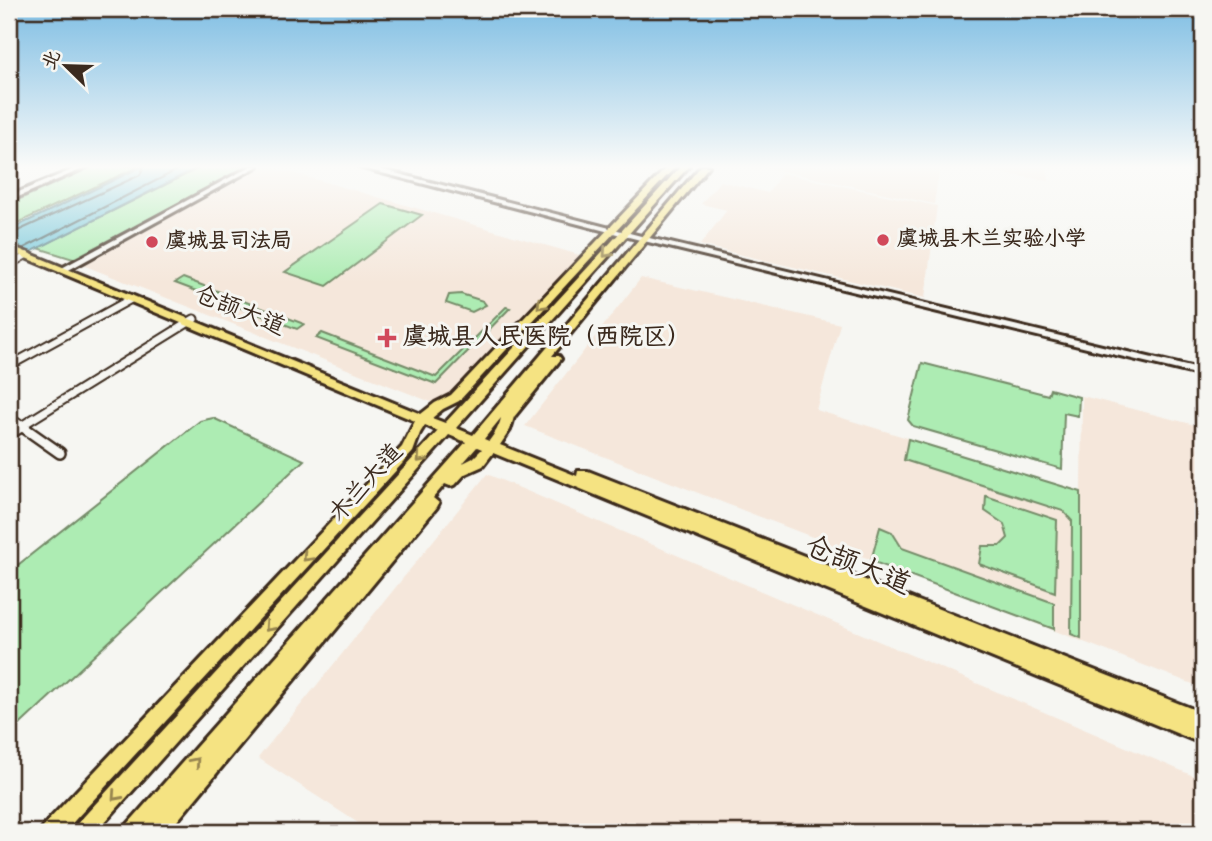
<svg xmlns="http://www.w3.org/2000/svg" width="1212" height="841" font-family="'Indie Flower','LXGW WenKai TC',sans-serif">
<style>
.built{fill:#f5e7db}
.green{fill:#adecb3;stroke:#748b68;stroke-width:2}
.water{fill:#7dcadb;stroke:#638a8f;stroke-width:2}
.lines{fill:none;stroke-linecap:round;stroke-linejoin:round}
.shore{stroke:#556a6a;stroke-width:2}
.street-far2-casing{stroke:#3b2a1e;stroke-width:9}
.street-far1-casing{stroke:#3b2a1e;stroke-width:11}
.street-casing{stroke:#3b2a1e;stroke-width:14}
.secondary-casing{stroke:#3b2a1e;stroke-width:6}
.primary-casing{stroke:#3b2a1e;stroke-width:6}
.street-far2{stroke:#f6f6f2;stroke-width:5}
.street-far1{stroke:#f6f6f2;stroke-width:7}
.street{stroke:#f6f6f2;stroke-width:9}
.secondary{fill:#f6f6f2;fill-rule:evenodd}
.primary{fill:#f5e382;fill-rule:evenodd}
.oneway{stroke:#988650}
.poi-dot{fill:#d1495b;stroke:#f6f6f2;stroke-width:2.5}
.labels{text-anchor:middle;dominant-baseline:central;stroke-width:6;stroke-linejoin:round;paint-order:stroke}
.far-poi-label{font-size:21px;font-weight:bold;fill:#3b2a1e;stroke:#f6f6f2;text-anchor:start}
.street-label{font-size:24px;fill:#3b2a1e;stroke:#f6f6f2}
.poi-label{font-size:24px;font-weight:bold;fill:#3b2a1e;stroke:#f6f6f2;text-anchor:start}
.near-street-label{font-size:28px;fill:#3b2a1e;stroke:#f6f6f2}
</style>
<rect width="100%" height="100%" fill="#f6f6f2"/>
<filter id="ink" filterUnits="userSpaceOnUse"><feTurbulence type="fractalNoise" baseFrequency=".0143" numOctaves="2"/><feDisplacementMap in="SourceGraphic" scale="14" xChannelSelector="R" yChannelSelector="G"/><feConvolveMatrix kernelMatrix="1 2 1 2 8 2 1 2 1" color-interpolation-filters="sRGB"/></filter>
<g filter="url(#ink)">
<!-- built -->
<g class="built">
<polygon points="262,166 269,166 583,256 451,397 431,402 80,264"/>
<polygon points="759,166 940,166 934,204"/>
<polygon points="957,166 1047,166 1049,181"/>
<polygon points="782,173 937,206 925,298 700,245 727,210 701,204 720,181 768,193"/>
<polygon points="641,278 840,324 816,410 1081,491 1082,396 1203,427 1203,688 525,426"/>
<polygon points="487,474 1203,780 1203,832 372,832 258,758"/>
</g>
<!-- green -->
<g class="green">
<polygon points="94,166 140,166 9,227 9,204"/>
<polygon points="203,166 249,166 73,259 38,248"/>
<polygon points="383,204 422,215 327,286 285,272"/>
<polygon points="183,278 304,324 297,329 175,283"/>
<polygon points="461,294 483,301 486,305 472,312 446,303 449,295"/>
<polygon points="506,307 510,308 436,384 316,338 322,333 436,377"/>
<polygon points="922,363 1048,395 1050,389 1079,397 1078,416 1064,413 1062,469 913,426 908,420"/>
<polygon points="213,418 304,460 9,735 9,572 200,421"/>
<polygon points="908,439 1081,492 1081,638 1071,634 1072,521 1063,511 904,460"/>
<polygon points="986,496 1057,520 1055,592 979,564 982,546 1000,546 1008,538 1004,524 985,511"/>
<polygon points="880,527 892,532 902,548 1054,603 1054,629 871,561"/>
</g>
<!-- water -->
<polygon class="water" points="143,166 201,166 9,263 9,230"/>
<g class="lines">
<!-- shore -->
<g class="shore">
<polyline points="9,235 140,175 144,166"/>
<polyline points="22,249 185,166"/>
</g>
<defs>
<polyline id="street-far2" points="9,266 27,255"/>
<g id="street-far1">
<polyline points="9,366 131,299"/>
<polyline points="9,417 25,428"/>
<polyline points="18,428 194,319"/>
</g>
<g id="street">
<polyline points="23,427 60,453"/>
<polyline points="9,434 21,427"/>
</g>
<g id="secondary">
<polygon points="81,166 89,166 9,201 9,196"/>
<polygon points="251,166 258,166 65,272 59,272 58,270"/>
<polygon points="358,166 368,166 645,237 1203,370 1203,376 644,241 359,167"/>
</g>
<path id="primary" d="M 668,166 L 676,166 L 459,401 L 443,409 L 432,418 L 445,423 L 681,166 L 689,166 L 456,428 L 473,435 L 701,166 L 709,166 L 552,356 L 559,356 L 561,359 L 514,417 L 510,430 L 500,445 L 577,476 L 578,471 L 588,471 L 1203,713 L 1203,744 L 493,453 L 483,466 L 465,474 L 455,485 L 450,486 L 445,484 L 433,498 L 439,503 L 437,507 L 168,832 L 124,832 L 127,825 L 466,442 L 449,435 L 96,832 L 73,832 L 76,825 L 438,431 L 425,425 L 420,433 L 413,452 L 64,832 L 41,832 L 44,825 L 402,447 L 415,421 L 9,251 L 9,245 L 421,414 L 435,403 L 451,395 ZM 501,418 C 499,427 495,433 489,441 L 484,439 ZM 477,447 L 482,449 L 473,458 L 463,463 Z"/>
</defs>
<!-- street-far2 casing -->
<use href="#street-far2" class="street-far2-casing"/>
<!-- street-far1 casing -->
<use href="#street-far1" class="street-far1-casing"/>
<!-- street casing -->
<use href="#street" class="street-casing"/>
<!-- secondary casing -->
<use href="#secondary" class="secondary-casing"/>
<!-- primary casing -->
<use href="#primary" class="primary-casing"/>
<!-- street-far2 -->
<use href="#street-far2" class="street-far2"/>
<!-- street-far1 -->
<use href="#street-far1" class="street-far1"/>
<!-- street -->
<use href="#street" class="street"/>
<!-- secondary -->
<use href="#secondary" class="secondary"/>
<!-- primary -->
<use href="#primary" class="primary"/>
</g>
<!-- one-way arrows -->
<defs><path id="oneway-chevron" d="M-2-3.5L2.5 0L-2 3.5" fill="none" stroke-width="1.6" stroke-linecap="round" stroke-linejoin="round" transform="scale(1.75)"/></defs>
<g class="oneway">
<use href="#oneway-chevron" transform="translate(607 253) rotate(132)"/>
<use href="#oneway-chevron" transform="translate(541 305) rotate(133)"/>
<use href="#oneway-chevron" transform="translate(421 458) rotate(132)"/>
<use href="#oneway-chevron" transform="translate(307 557) rotate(133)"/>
<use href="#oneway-chevron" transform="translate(269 627) rotate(132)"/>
<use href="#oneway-chevron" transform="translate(195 762) rotate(-49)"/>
<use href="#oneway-chevron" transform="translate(116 796) rotate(132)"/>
</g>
</g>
<!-- sky -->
<linearGradient id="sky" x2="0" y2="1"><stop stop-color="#7dbde3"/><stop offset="0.59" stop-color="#fbfbf9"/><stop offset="1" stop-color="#fbfbf9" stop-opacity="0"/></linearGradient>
<rect width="1212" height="283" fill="url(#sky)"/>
<!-- markers -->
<g class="poi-dot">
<circle cx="883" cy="240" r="7"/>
<circle cx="152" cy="242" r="7"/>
<path d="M383.5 327.5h7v7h7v7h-7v7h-7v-7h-7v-7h7z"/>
</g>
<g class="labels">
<!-- far-poi labels -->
<g class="far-poi-label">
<text x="897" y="240">虞城县木兰实验小学</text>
<text x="166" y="242">虞城县司法局</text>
</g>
<!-- street labels -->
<g class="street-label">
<text transform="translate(239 312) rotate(22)">仓颉大道</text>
<text transform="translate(367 484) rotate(-48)">木兰大道</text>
</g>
<!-- poi labels -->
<g class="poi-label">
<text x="403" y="338">虞城县人民医院（西院区）</text>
</g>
<!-- near-street labels -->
<g class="near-street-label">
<text transform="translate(857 567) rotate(22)">仓颉大道</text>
</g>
</g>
<!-- margin -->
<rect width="1212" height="841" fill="none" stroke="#f6f6f2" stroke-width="35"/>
<rect x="18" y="18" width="1177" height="806" fill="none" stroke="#3b2a1e" stroke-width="2.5" filter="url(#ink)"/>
<!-- north arrow -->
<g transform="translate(66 66) rotate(293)" stroke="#f6f6f2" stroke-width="5" paint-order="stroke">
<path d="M0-5L12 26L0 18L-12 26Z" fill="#3b2a1e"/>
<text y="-10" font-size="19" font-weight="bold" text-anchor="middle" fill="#3b2a1e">北</text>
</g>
</svg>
